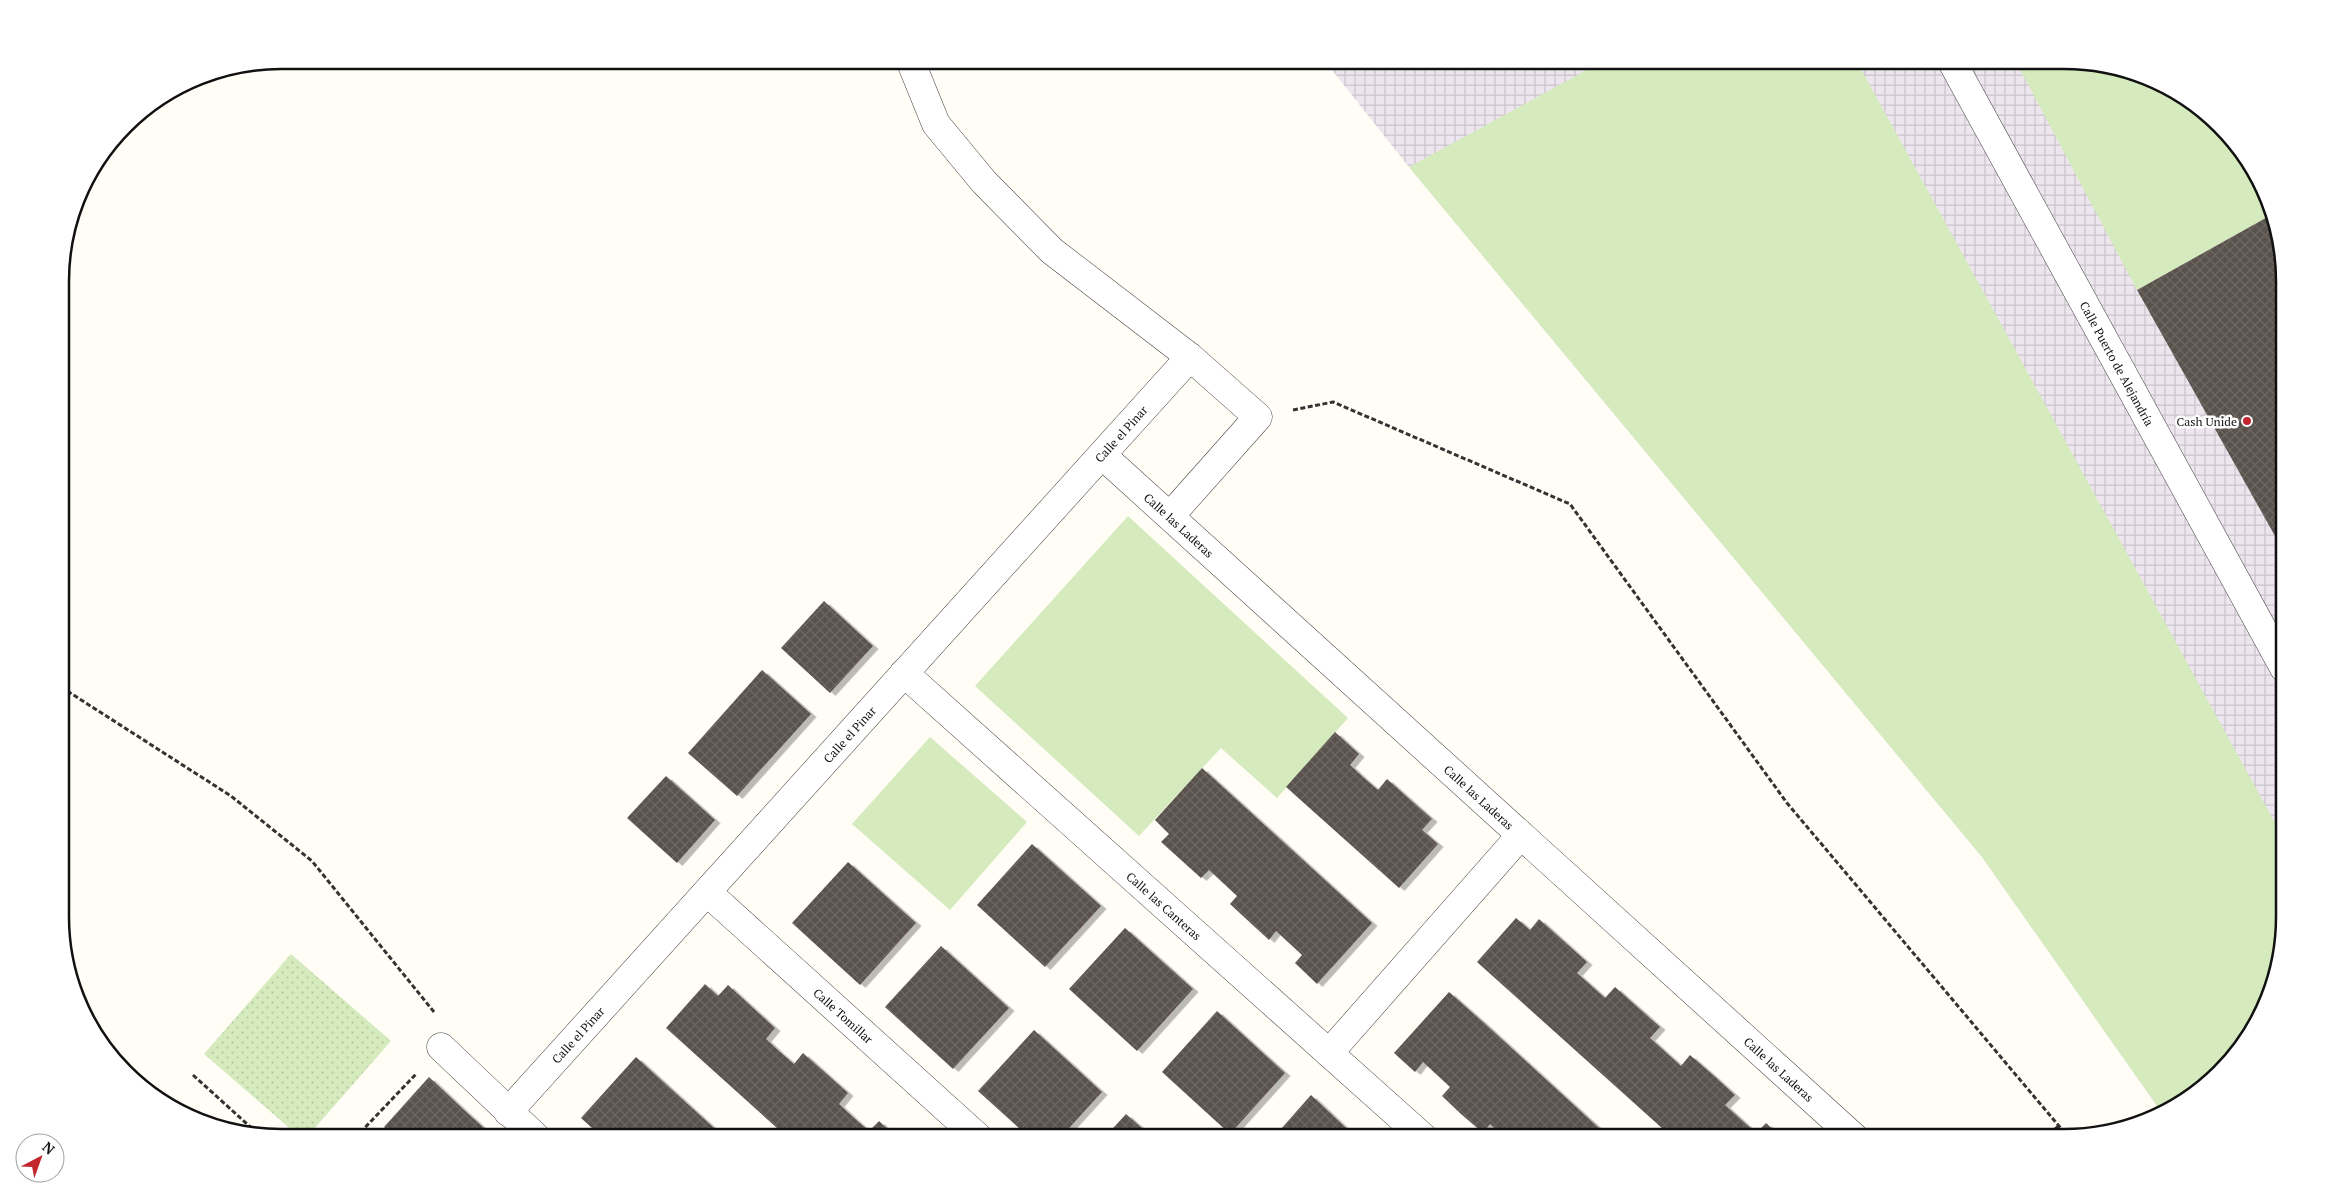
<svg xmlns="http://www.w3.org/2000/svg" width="2345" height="1198" font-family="'PT Serif',serif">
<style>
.industrial{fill:url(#industrial-grid)}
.grass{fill:#d5ebbd}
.park{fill:url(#park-dots)}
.building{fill:url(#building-cross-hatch);filter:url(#shadow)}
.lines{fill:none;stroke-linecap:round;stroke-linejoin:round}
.minor-casing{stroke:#444;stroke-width:29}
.path{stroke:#333;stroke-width:3;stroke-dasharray:5 2.5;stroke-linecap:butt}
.minor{stroke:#fff;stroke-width:28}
.poi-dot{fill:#c4262e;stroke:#fff;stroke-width:2}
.labels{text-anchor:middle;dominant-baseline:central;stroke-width:5;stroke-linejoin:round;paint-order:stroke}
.street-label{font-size:12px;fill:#111;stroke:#fff}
.poi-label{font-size:12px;fill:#111;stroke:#fff;text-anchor:end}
.rim{fill:none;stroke:#111;stroke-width:2.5}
</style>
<defs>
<pattern id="industrial-grid" width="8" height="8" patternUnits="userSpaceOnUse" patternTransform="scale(1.25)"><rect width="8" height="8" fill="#eee6ef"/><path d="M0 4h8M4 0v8" fill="none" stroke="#cbc4cc"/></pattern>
<pattern id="park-dots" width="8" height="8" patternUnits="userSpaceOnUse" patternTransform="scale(1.25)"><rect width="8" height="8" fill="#d5ebbd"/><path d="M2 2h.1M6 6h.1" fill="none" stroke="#b6c8a1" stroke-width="1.8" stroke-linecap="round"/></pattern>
<pattern id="building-cross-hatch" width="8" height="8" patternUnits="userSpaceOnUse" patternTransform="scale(1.25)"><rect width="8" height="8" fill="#5a524d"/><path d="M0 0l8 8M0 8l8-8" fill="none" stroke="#6d6662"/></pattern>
<filter id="shadow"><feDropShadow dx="5.5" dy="3" stdDeviation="0" flood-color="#0004"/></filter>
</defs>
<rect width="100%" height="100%" fill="#fffdf5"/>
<!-- industrial -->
<polygon class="industrial" points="1324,60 2064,60 2162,83 2240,147 2268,197 2283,252 2285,917 2262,1015 2230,1063 2187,1101 2162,1113 1982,857 1409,167"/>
<!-- grass -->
<g class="grass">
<polygon points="1605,60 1856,60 2285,841 2285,917 2262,1015 2230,1063 2187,1101 2162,1113 1982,857 1409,167"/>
<polygon points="2015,60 2064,60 2162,83 2240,147 2268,197 2273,214 2137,290"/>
<polygon points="1128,516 1348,718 1277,798 1221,748 1139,836 975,686"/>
<polygon points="930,737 1027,822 950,910 852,824"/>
</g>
<!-- park -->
<polygon class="park" points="291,954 391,1041 306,1138 301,1138 204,1054"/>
<!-- building -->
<g class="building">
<polygon points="2273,214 2283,252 2284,552 2137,290"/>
<polygon points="824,601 873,646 830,693 781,648"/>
<polygon points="762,670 811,714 737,796 688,753"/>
<polygon points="1335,732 1359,754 1350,765 1364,778 1378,790 1387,779 1432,819 1422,830 1438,844 1399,888 1286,787"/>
<polygon points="1202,768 1372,923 1317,984 1295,963 1302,955 1276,931 1269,940 1230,904 1237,896 1209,870 1201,878 1161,842 1169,834 1155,820"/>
<polygon points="666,776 715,820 677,863 627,818"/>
<polygon points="1032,844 1101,906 1045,967 977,905"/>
<polygon points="848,862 916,923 860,985 792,923"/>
<polygon points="1516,918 1530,930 1539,919 1587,962 1577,973 1605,998 1615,987 1660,1027 1650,1038 1681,1066 1690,1055 1713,1075 1735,1095 1725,1105 1756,1133 1766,1123 1782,1138 1673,1138 1477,962"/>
<polygon points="1125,928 1193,989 1137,1051 1069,989"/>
<polygon points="941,946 1009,1008 953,1069 885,1007"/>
<polygon points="705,984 718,996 728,985 775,1028 766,1039 780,1052 794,1064 803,1053 848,1093 839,1104 854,1118 869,1131 879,1121 897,1138 788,1138 666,1028"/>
<polygon points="1449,992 1483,1022 1610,1138 1505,1138 1490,1124 1483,1133 1461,1114 1442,1096 1450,1087 1423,1062 1415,1072 1394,1053"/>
<polygon points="1217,1011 1285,1073 1230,1134 1162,1072"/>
<polygon points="1034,1030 1102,1092 1060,1138 1030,1138 978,1091"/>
<polygon points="636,1057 670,1088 725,1138 622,1138 610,1128 602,1137 581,1118"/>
<polygon points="429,1077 464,1110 495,1138 396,1138 384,1127"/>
<polygon points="1311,1095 1345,1127 1357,1138 1273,1138"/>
<polygon points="1126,1114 1153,1138 1104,1138"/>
</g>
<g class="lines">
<defs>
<g id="minor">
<polyline points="910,60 936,124 984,182 1052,251 1190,357 1258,417 1170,516"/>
<path id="s1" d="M 1951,60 L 2284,668"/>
<path id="s2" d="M 1102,455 L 1855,1138"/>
<path id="s3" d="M 904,673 L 1424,1138"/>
<path id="s4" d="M 707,892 L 979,1138"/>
<polyline points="441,1047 537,1138"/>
<polyline points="1329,1053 1521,835"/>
<path id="s5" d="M 508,1112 L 1190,357"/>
</g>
</defs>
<!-- minor casing -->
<use href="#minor" class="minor-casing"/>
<!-- path -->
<g class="path">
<polyline points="1293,410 1333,402 1570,504 1787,803 2069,1138"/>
<polyline points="61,687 231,796 312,861 434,1012"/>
<polyline points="193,1075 257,1133"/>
<polyline points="355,1138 417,1073"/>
<polyline points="2043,1138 2059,1126"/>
</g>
<!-- minor -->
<use href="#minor" class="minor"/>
</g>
<!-- markers -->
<circle class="poi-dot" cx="2247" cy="421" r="5"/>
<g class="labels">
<!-- street labels -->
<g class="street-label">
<text stroke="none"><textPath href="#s1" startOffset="346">Calle Puerto de Alejandría</textPath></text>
<text stroke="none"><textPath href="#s5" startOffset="914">Calle el Pinar</textPath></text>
<text stroke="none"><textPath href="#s2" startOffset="104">Calle las Laderas</textPath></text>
<text stroke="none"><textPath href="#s5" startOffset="509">Calle el Pinar</textPath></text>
<text stroke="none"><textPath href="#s2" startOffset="509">Calle las Laderas</textPath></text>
<text stroke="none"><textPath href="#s3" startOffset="349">Calle las Canteras</textPath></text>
<text stroke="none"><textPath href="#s4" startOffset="184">Calle Tomillar</textPath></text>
<text stroke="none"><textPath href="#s5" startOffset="104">Calle el Pinar</textPath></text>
<text stroke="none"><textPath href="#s2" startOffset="914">Calle las Laderas</textPath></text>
</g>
<!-- poi labels -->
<g class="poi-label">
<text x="2237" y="421">Cash Unide</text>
</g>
</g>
<!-- crop -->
<path d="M0 0H2345V1198H0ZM281 69H2064A212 212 0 0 1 2276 281V917A212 212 0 0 1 2064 1129H281A212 212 0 0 1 69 917V281A212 212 0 0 1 281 69Z" fill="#fff" fill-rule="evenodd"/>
<path class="rim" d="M281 69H2064A212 212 0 0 1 2276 281V917A212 212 0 0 1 2064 1129H281A212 212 0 0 1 69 917V281A212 212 0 0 1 281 69Z"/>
<!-- north arrow -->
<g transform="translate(40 1158) rotate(41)"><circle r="24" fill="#ffffff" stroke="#a0a0a0"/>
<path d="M0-4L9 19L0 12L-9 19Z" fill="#c4262e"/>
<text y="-8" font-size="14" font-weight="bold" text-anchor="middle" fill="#111111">N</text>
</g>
</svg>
